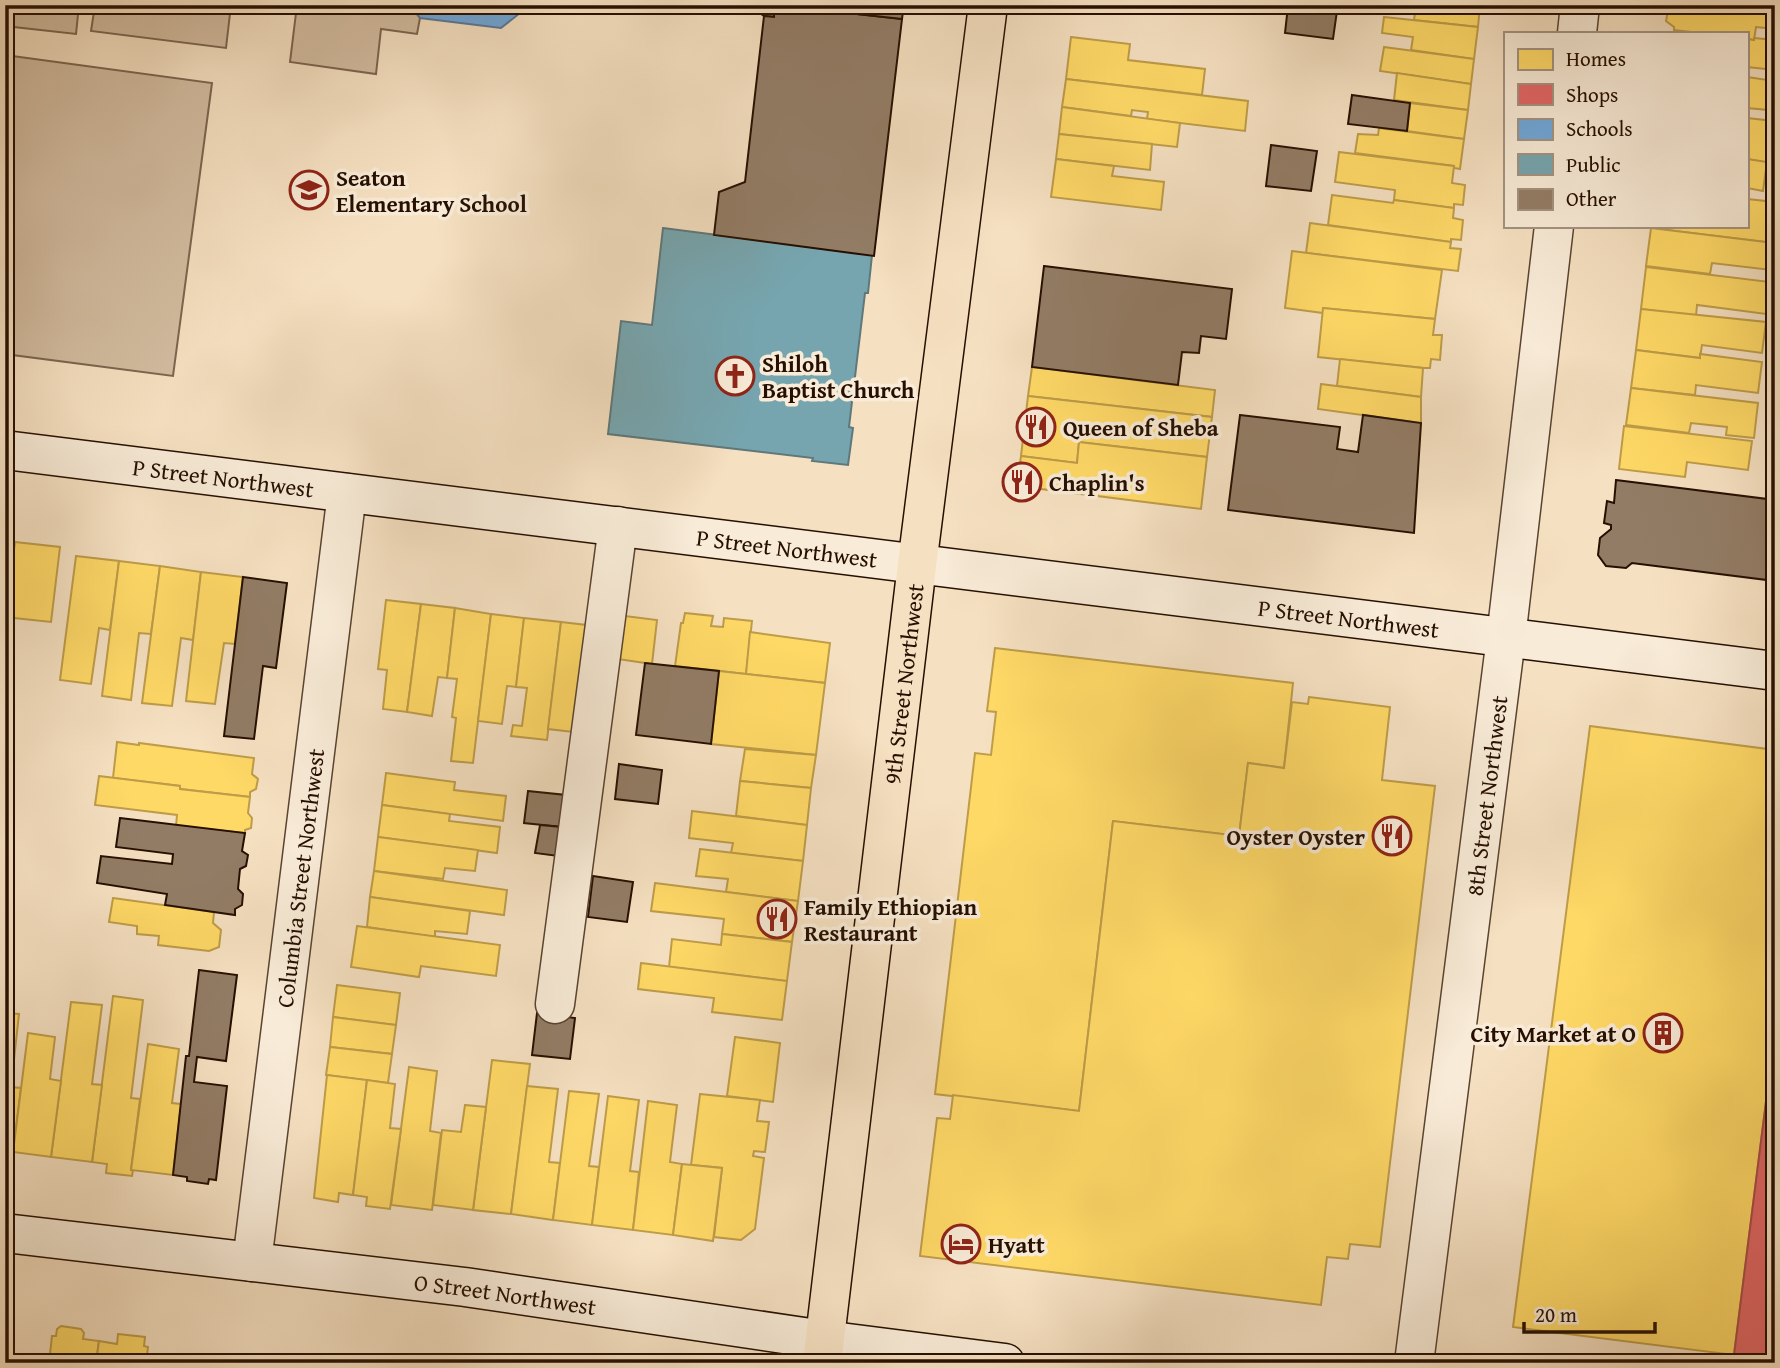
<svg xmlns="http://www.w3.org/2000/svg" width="1780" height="1368" font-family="'Gentium Book Plus',serif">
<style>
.green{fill:#d2bca0;stroke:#7c6650;stroke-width:2}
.homes{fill:#ffd966;stroke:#be9c48;stroke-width:2}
.shops{fill:#e06666;stroke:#a84c48;stroke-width:2}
.schools{fill:#6fa8dc;stroke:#597a9a;stroke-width:2}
.public{fill:#76a5af;stroke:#5e787b;stroke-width:2}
.building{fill:#927c65;stroke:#260f01;stroke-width:2}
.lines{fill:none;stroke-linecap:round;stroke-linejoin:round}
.street-casing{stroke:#5a4331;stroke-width:41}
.secondary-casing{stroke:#260f01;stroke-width:41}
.primary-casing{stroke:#260f01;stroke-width:41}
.street{stroke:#f8ebd7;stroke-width:38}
.secondary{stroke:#f8ebd7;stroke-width:38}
.primary{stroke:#f5e0c1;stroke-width:38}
.labels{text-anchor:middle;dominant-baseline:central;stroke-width:7;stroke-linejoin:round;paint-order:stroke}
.poi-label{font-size:23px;font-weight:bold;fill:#260f01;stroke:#f8ebd7;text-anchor:start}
.street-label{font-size:23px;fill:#260f01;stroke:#f8ebd7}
</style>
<rect width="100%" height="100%" fill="#f5e0c1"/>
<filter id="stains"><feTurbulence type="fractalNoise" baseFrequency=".00286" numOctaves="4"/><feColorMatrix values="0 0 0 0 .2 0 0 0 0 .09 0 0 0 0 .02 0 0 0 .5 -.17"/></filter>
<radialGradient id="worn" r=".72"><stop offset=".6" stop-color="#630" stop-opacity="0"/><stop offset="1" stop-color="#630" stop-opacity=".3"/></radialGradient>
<!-- green -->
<g class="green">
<polygon points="5,5 79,5 76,34 5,26"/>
<polygon points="95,5 231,5 226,48 91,31"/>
<polygon points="297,5 410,5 420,18 417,34 381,29 376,74 290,62"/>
<polygon points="5,55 212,83 173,376 5,354"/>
</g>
<!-- homes -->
<g class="homes">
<polygon points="1416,5 1480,5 1478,27 1414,20"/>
<polygon points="1775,5 1775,29 1756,27 1754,40 1747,39 1747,33 1700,33 1674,30 1674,27 1666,21 1669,5"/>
<polygon points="1384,17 1478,27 1474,59 1411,50 1413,37 1382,33"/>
<polygon points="1071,37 1130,44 1128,60 1205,69 1202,95 1066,79"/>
<polygon points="1754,38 1775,40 1775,70 1747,67 1747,39 1754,40"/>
<polygon points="1384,47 1474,59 1471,84 1380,71"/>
<polygon points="1397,73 1471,84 1468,110 1394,100"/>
<polygon points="1747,77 1775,81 1775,116 1767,115 1768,110 1747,108"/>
<polygon points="1066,79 1248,101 1245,131 1147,119 1148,112 1132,110 1131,116 1062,107"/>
<polygon points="1410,103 1468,110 1464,139 1407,131"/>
<polygon points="1062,107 1180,123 1177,147 1059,134"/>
<polygon points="1747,118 1774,121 1769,163 1747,159"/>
<polygon points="1379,128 1464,139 1460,169 1454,168 1454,166 1355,153 1358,134 1378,135"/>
<polygon points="1059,134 1152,144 1150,170 1056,159"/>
<polygon points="1339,152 1454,166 1452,183 1465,185 1463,205 1454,204 1454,208 1394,200 1395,190 1335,182"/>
<polygon points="1056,159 1114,166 1112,176 1164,182 1161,210 1051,197"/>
<polygon points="1747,159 1767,162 1763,191 1747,188"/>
<polygon points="1332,195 1393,203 1394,200 1454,208 1453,218 1463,220 1461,240 1451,239 1451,242 1328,225"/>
<polygon points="1747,199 1775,202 1774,243 1651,228 1651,226 1747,226"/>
<polygon points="1310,223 1451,242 1450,248 1461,249 1458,271 1306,253"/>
<polygon points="1651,228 1774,243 1771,270 1712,263 1710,274 1646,266"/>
<polygon points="1292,251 1442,270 1435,319 1323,308 1323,313 1285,308"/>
<polygon points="1646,267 1770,282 1766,314 1697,305 1696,316 1641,309"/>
<polygon points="1323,308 1435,319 1433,335 1442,335 1440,360 1431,359 1430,368 1423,368 1318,357"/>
<polygon points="1641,309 1766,322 1762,353 1702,345 1700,358 1636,350"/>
<polygon points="1636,350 1700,358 1700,354 1762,362 1758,393 1696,385 1695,395 1631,388"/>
<polygon points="1340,359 1423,368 1421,397 1337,386"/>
<polygon points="1032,367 1215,390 1212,417 1028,396"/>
<polygon points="1321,384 1421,397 1421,423 1318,409"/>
<polygon points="1631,388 1758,403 1754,438 1726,435 1727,427 1691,423 1689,433 1626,425"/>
<polygon points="1028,396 1212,417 1207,457 1079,442 1077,463 1021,456"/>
<polygon points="1624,426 1752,441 1748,470 1687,462 1685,477 1619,469"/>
<polygon points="1079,442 1207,457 1201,509 1017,486 1021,456 1077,463"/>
<polygon points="5,541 15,542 5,617"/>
<polygon points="15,542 60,547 51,622 5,617"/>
<polygon points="76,556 119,561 110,630 99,628 91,684 60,680"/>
<polygon points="119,561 160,566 151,634 139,633 131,700 102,696"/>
<polygon points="160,566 201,572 193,640 181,638 172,706 142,703"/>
<polygon points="201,572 243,577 235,644 224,643 215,704 186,701"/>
<polygon points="386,600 421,604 407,712 383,709 387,670 378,669"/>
<polygon points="421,604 455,608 447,678 438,677 432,716 407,712"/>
<polygon points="455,608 491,614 473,763 451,761 456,718 452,717 457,679 447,678"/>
<polygon points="685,613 713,616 711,626 723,627 724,618 752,621 746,674 675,666 681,623 683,623"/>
<polygon points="491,614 524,618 516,687 507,686 502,724 478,721"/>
<polygon points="617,615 657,620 652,664 611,658"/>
<polygon points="524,618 561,622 547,740 511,736 513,725 522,726 527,688 516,687"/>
<polygon points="561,622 595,626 582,733 548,729"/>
<polygon points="750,632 830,643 825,683 746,674"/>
<polygon points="995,648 1293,683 1284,768 1248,763 1239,836 1113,821 1079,1111 935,1094 975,753 991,755 996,712 987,711"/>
<polygon points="719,671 825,683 816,755 711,744"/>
<polygon points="1309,697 1390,707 1382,780 1435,786 1380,1247 1350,1244 1348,1259 1327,1257 1321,1305 920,1256 937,1118 950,1119 953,1095 1079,1111 1113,821 1239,836 1248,763 1284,768 1292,702 1308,704"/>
<polygon points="1590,726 1775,750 1775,1063 1771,1062 1734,1355 1513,1327"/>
<polygon points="117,742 139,745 139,743 254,758 252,774 258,779 256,789 250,792 250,797 180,789 180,786 113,778"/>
<polygon points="745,749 816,755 811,788 740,781"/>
<polygon points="386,773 455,782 454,790 506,796 503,821 382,805"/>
<polygon points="99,776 180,786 180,789 250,797 248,813 252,818 251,828 245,830 245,833 176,826 177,815 95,805"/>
<polygon points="740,781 811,788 807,825 736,816"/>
<polygon points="382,805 450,814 449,821 500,827 497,853 378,837"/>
<polygon points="692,811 807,825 803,861 731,853 733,843 689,838"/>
<polygon points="378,837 478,850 475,871 445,868 443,879 374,871"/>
<polygon points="700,849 803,861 798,901 726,892 728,879 696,876"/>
<polygon points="374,871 507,890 504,915 370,897"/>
<polygon points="655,883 798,901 792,942 722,934 724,919 651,911"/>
<polygon points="370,897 470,911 467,934 435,931 435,937 367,927"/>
<polygon points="113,898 214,912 213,923 221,930 219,947 209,951 158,945 159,936 137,934 137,926 109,922"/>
<polygon points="357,926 500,945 496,976 421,966 419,977 351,967"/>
<polygon points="722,934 792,942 787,981 669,967 672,939 721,945"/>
<polygon points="641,963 787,981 782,1020 712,1012 714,998 638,989"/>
<polygon points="337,985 400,993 396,1025 333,1017"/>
<polygon points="113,996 143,1000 131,1098 140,1099 131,1170 133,1170 132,1176 106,1173 107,1164 92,1162"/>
<polygon points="71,1002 102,1005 92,1084 102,1085 92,1162 51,1157"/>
<polygon points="5,1013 19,1014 11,1087 21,1088 13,1152 5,1151"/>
<polygon points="333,1017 396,1025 392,1054 330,1047"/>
<polygon points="28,1033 55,1037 50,1079 61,1081 51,1157 13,1152"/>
<polygon points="735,1037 780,1043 773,1102 727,1096"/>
<polygon points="148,1044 179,1049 172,1103 181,1104 173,1175 131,1170"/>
<polygon points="330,1047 392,1054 388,1083 326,1075"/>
<polygon points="492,1060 530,1064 511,1214 473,1210"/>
<polygon points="409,1067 437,1071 430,1131 441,1133 432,1210 391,1205"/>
<polygon points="327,1075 367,1080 353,1195 339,1193 338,1202 314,1198"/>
<polygon points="367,1080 395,1084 390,1128 401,1129 390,1209 366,1206 367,1197 353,1195"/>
<polygon points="527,1086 558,1089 549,1162 560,1163 553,1220 511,1214"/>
<polygon points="569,1091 599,1094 589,1166 599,1167 592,1225 553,1220"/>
<polygon points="700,1094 760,1100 757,1121 769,1122 765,1152 754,1151 753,1156 764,1158 755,1229 741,1240 714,1237 722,1168 691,1165"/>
<polygon points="608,1096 639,1100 630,1171 639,1172 633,1230 592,1225"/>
<polygon points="648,1101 677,1105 670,1162 682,1164 673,1235 633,1230"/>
<polygon points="465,1105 486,1107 473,1210 433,1205 442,1130 461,1132"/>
<polygon points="682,1164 722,1168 713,1241 673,1235"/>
<polygon points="61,1326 81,1329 84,1333 83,1339 99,1341 96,1363 49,1363 52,1336 56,1336 57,1329"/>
<polygon points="118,1334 145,1337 144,1346 148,1347 146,1363 96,1363 99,1341 117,1344"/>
<polygon points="305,1356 337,1360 336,1363 305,1363"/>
</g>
<!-- shops -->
<polygon class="shops" points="1771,1062 1775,1063 1775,1360 1734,1355"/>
<!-- schools -->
<polygon class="schools" points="410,5 530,5 501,28 420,18"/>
<!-- public -->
<polygon class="public" points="663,228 872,255 868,293 865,293 849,427 853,428 848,465 812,461 813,458 608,434 621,321 652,325"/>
<!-- building -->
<g class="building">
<polygon points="749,5 774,5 774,17 764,16"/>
<polygon points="774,5 902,19 874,256 714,235 719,192 745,182 764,16 774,17"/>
<polygon points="775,5 904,5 902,19"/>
<polygon points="1288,6 1337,11 1333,39 1285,33"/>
<polygon points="1352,95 1410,103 1407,131 1348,124"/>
<polygon points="1271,145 1317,151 1311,191 1266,186"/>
<polygon points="1044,266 1232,289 1226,339 1201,336 1199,353 1182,352 1178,385 1032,367"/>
<polygon points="1240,415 1340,427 1337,449 1358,452 1363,415 1421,423 1414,533 1228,510"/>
<polygon points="1616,480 1775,500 1775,581 1632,563 1626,568 1606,566 1598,555 1600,538 1611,529 1611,525 1604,523 1607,501 1614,503"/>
<polygon points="243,577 287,583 276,668 263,666 254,739 224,736"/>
<polygon points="645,663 719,671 711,744 636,735"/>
<polygon points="619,764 662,770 658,804 615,799"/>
<polygon points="528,791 566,795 562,827 524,823"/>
<polygon points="120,818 245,833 242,851 248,855 246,866 240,869 238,889 243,894 242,905 235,909 235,915 165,905 167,894 97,883 101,856 172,864 173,854 116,847"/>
<polygon points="540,825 562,827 558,856 535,853"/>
<polygon points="593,876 633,882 627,922 588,917"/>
<polygon points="199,970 237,975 226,1061 197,1057 194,1082 227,1086 216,1180 209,1179 208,1184 187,1181 187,1177 173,1175 186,1056 189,1056"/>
<polygon points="537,1013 575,1018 570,1059 532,1055"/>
</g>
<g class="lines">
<defs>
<g id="street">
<polyline points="1577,33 1580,5"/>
<polyline points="555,1004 618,526"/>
<path id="s1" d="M 252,1262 L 347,493"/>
<path id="s2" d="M 1414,1363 L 1506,638 L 1554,226"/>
</g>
<g id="secondary">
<path id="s3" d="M 5,450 L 1775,671"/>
<path id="s4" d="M 5,1233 L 465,1287 L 824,1340 L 1005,1363"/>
</g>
<g id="primary">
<path id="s5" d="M 822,1363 L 917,565 L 988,5"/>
</g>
</defs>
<!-- street casing -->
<use href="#street" class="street-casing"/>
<!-- secondary casing -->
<use href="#secondary" class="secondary-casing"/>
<!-- primary casing -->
<use href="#primary" class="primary-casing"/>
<!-- street -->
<use href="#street" class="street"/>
<!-- secondary -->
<use href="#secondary" class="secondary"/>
<!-- primary -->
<use href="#primary" class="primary"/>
</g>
<!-- icons -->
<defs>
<symbol id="school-ring" viewBox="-11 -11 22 22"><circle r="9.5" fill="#f8ebd7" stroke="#8f2418" stroke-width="1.5"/><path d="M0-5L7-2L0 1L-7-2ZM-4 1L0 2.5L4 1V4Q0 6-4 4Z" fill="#8f2418"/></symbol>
<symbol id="church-ring" viewBox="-11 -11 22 22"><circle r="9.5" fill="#f8ebd7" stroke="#8f2418" stroke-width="1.5"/><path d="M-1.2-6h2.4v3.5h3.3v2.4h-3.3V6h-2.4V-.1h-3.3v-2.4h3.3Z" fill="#8f2418"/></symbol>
<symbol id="restaurant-ring" viewBox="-11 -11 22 22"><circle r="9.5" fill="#f8ebd7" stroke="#8f2418" stroke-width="1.5"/><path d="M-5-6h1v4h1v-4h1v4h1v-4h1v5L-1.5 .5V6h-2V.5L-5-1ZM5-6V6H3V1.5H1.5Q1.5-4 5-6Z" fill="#8f2418"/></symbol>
<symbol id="building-ring" viewBox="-11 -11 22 22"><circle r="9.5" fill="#f8ebd7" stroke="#8f2418" stroke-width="1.5"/><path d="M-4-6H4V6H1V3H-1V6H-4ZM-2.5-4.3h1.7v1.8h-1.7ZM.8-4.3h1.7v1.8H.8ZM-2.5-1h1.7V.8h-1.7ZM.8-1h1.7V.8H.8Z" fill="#8f2418"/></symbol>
<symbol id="hotel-ring" viewBox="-11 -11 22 22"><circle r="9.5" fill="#f8ebd7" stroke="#8f2418" stroke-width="1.5"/><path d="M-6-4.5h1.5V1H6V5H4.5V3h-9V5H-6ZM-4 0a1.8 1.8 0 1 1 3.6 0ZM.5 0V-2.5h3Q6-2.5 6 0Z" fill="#8f2418"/></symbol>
</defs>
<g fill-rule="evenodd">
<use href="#school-ring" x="287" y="168" width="44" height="44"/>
<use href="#church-ring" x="713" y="354" width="44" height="44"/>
<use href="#restaurant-ring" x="1014" y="405" width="44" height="44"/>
<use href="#restaurant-ring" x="1000" y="460" width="44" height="44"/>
<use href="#restaurant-ring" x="1370" y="814" width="44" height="44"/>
<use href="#restaurant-ring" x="755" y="897" width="44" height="44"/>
<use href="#building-ring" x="1641" y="1011" width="44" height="44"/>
<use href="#hotel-ring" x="939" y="1222" width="44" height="44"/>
</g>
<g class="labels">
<!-- poi labels -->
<g class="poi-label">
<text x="336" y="177">Seaton<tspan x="336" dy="26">Elementary School</tspan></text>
<text x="762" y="363">Shiloh<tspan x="762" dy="26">Baptist Church</tspan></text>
<text x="1063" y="427">Queen of Sheba</text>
<text x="1049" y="482">Chaplin's</text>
<text x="1365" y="836" text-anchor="end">Oyster Oyster</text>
<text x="804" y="906">Family Ethiopian<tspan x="804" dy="26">Restaurant</tspan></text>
<text x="1636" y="1033" text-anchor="end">City Market at O</text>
<text x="988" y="1244">Hyatt</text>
</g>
<!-- street labels -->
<g class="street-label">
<text stroke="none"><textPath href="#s3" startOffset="220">P Street Northwest</textPath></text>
<text stroke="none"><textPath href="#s3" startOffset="788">P Street Northwest</textPath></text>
<text stroke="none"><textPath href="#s3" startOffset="1354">P Street Northwest</textPath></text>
<text stroke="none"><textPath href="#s5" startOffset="684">9th Street Northwest</textPath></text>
<text stroke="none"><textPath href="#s2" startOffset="572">8th Street Northwest</textPath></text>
<text stroke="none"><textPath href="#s1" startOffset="387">Columbia Street Northwest</textPath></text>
<text stroke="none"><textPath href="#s4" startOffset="504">O Street Northwest</textPath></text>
</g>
</g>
<!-- margin -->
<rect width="1780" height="1368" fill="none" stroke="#f5e0c1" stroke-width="28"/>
<rect x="7" y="7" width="1766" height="1354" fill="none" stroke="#260f01" stroke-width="3.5"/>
<rect x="14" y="14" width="1752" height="1340" fill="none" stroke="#260f01" stroke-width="2"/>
<!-- legend -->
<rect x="1504" y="32" width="245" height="196" fill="#f8ebd7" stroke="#a49381" stroke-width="2"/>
<rect x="1518" y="49" width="35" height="21" fill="#ffd966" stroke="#a49381" stroke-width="2"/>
<text x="1566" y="66" font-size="21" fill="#260f01">Homes</text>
<rect x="1518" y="84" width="35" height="21" fill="#e06666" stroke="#a49381" stroke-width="2"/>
<text x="1566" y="102" font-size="21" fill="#260f01">Shops</text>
<rect x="1518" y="119" width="35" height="21" fill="#6fa8dc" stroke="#a49381" stroke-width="2"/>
<text x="1566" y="136" font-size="21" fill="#260f01">Schools</text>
<rect x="1518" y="154" width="35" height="21" fill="#76a5af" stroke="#a49381" stroke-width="2"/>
<text x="1566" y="172" font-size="21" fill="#260f01">Public</text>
<rect x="1518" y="189" width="35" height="21" fill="#927c65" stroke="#a49381" stroke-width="2"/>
<text x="1566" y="206" font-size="21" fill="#260f01">Other</text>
<!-- scale -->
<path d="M1524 1322v10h131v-10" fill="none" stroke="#260f01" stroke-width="3.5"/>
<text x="1535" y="1322" font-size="21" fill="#260f01" stroke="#f8ebd7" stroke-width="5" paint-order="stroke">20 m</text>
<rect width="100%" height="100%" filter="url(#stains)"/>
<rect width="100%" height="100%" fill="url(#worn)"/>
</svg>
